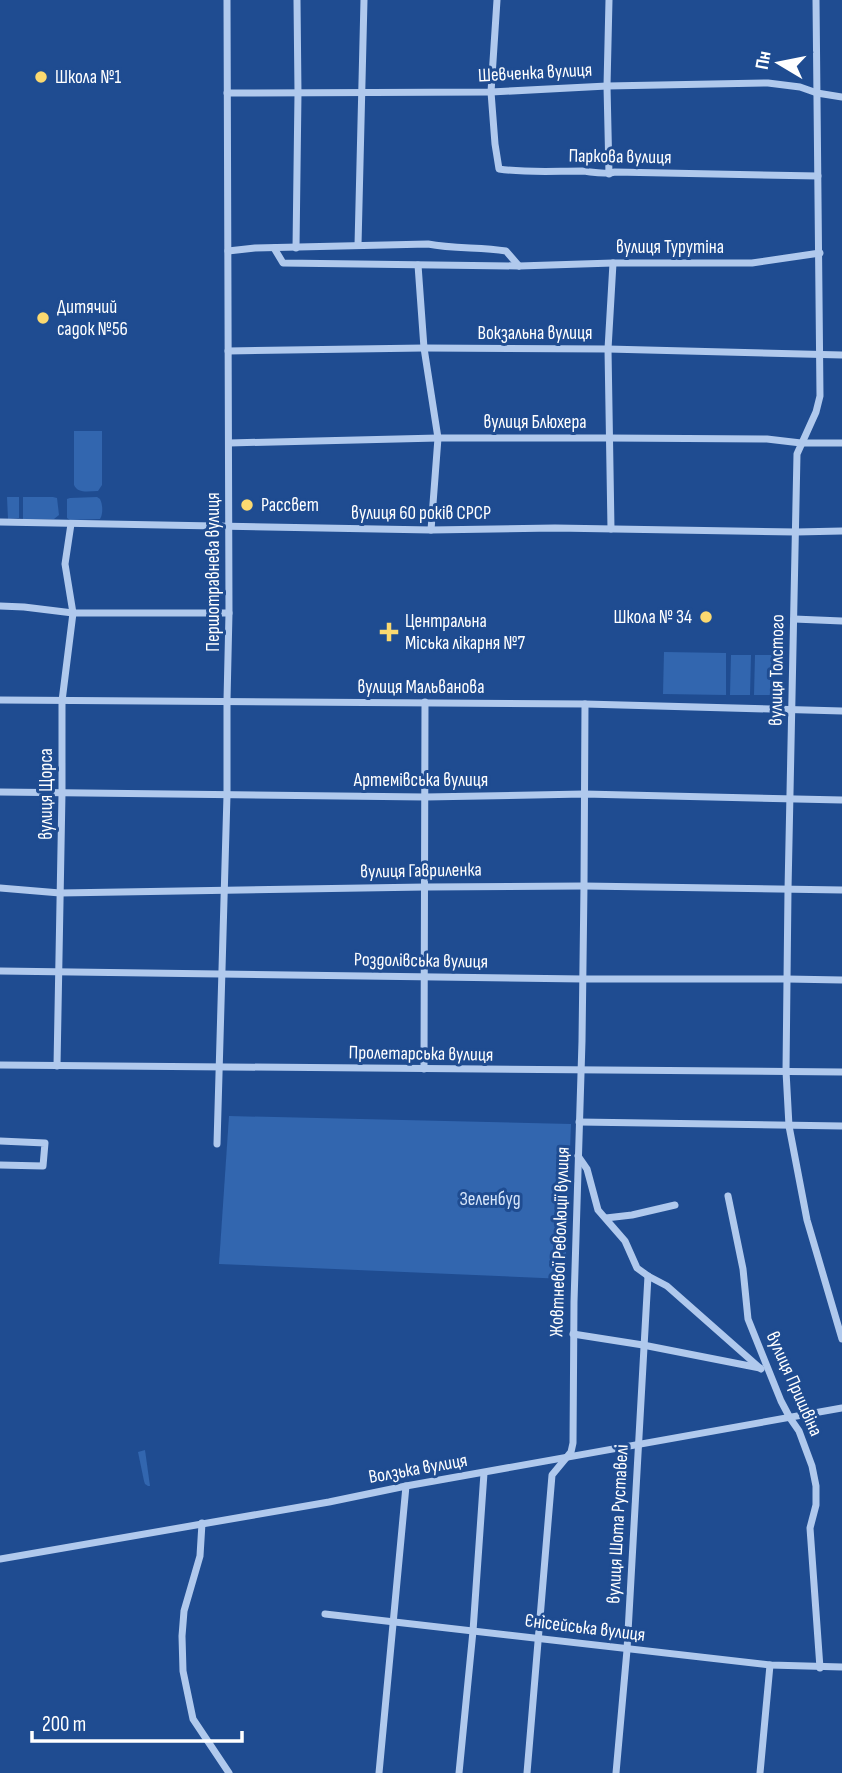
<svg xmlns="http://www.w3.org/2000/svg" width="842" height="1773" font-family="'Sofia Sans Condensed',sans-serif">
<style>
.green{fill:#3266af}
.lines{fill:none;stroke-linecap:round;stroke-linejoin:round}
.minor{stroke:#b0c9ed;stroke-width:7}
.poi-dot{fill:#fbd970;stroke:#1f4c91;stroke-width:2.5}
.labels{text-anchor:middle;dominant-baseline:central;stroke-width:6;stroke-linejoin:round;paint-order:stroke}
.street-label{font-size:19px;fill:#fff;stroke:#1f4c91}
.poi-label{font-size:19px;fill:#fff;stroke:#1f4c91;text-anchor:start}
.park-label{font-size:19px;fill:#d6e5fa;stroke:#1f4c91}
</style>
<rect width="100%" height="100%" fill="#1f4c91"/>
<!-- green -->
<g class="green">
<path d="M 74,431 L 102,431 L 102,485 L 98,491 C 89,491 78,494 74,485 Z"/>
<polygon points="7,497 19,497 19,518 8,519"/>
<polygon points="23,497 53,497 57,498 59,515 54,519 23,519"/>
<path d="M 97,497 L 100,499 C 103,505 103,514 100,519 L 70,520 L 67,518 L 67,499 L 70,498 Z"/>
<polygon points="664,652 726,653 726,695 663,694"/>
<polygon points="731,655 751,655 750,695 730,695"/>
<polygon points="755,655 773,655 773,695 754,695"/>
<polygon points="229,1116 571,1124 565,1279 219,1264"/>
<polygon points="145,1450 150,1486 148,1486 145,1484 144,1481 138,1452"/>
</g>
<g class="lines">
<!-- minor -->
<g class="minor">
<path d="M 497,0 L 491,92 L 495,144 L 499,169 C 526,173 554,171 582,171 C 593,172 604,175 615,172 L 818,176"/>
<polyline points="816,0 820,396 816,412 797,454 788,890 786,1071 789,1126 807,1220 842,1339"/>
<polyline points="227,93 491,92 607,86 768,83 800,87 817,93 842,97"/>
<polyline points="609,174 607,86 609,0"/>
<polyline points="358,245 364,0"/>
<polyline points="274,248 283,263 519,266 613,263 752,263 820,253"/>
<polyline points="296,248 298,93 297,0"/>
<path d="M 228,251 L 255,248 L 428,244 C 454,249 480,247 506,251 L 519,266"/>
<polyline points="418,265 424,348 438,438 431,530"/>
<polyline points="228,351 424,348 608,349 842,355"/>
<polyline points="229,443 438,438 609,438 767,439 801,443 842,443"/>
<polyline points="0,522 431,530 555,528 796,532 842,531"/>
<polyline points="611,529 608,349 613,263"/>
<polyline points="0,606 24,607 73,613 229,613"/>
<polyline points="794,619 842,621"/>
<polyline points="0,700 585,704 842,711"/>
<polyline points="0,792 425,797 584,794 842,800"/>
<polyline points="0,888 60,893 425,887 584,886 842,890"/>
<polyline points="0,971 583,979 787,979 842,980"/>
<polyline points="0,1065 842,1072"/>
<polyline points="57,1066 62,793 62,701 73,613 65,564 71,524"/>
<polyline points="424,1069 425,702"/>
<polyline points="579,1122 842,1126"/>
<polyline points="0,1141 45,1143 43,1166 0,1165"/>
<polyline points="217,1144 227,795 227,700 229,613 227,0"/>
<polyline points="578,1156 587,1169 598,1210 625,1241 637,1268 648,1276 667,1286 761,1369"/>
<polyline points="728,1196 743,1269 748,1319 781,1401 790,1418 799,1431 812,1466 816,1486 816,1505 810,1528 820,1668"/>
<polyline points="606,1218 632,1215 675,1205"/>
<polyline points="573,1334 643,1345 760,1368"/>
<polyline points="202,1523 200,1556 184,1611 182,1636 183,1671 193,1719 229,1773"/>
<polyline points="0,1559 329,1502 406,1486 842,1408"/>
<polyline points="325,1614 770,1665 842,1667"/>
<polyline points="379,1773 406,1486"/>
<polyline points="459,1773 473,1631 484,1473"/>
<polyline points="527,1773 552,1475 571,1452 573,1443 574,1302 582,1041 584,886 585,704"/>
<polyline points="616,1773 627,1650 648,1276"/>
<polyline points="760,1773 770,1665"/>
</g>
</g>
<!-- markers -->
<g class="poi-dot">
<circle cx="41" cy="77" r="7"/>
<circle cx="43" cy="318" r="7"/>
<circle cx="247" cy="505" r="7"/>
<circle cx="706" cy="617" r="7"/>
<path d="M385.5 621.5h7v7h7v7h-7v7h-7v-7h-7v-7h7z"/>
</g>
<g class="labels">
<!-- street labels -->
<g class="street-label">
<text transform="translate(535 73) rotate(-3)">Шевченка вулиця</text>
<text transform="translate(620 157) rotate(1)">Паркова вулиця</text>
<text x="670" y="247">вулиця Турутіна</text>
<text x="535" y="333">Вокзальна вулиця</text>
<text x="535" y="422">вулиця Блюхера</text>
<text x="421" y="513">вулиця 60 років СРСР</text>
<text transform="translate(213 572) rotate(-90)">Першотравнева вулиця</text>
<text transform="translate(777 670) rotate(-89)">вулиця Толстого</text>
<text x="421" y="687">вулиця Мальванова</text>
<text x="421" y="780">Артемівська вулиця</text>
<text transform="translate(46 794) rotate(-90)">вулиця Щорса</text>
<text transform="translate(421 871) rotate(-1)">вулиця Гавриленка</text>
<text transform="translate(421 961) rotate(1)">Роздолівська вулиця</text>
<text transform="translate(421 1054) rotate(1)">Пролетарська вулиця</text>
<text transform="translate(560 1242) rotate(-88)">Жовтневої Революції вулиця</text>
<text transform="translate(794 1384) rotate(66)">вулиця Пришвіна</text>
<text transform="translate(418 1469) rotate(-10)">Волзька вулиця</text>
<text transform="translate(618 1524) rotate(-87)">вулиця Шота Руставелі</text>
<text transform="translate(585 1628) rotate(7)">Єнісейська вулиця</text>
</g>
<!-- poi labels -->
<g class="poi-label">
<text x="55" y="77">Школа №1</text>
<text x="57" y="307">Дитячий<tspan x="57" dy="22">садок №56</tspan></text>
<text x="261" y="505">Рассвет</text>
<text x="692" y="617" text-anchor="end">Школа № 34</text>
<text x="405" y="621">Центральна<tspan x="405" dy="22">Міська лікарня №7</tspan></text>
</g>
<!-- park labels -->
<g class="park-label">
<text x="490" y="1199">Зеленбуд</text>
</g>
</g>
<!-- north arrow -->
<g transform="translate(779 63) rotate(280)" stroke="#1f4c91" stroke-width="5" paint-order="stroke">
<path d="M0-5L12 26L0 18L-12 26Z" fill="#ffffff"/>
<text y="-10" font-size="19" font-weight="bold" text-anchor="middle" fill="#ffffff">Пн</text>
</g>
<!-- scale -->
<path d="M32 1731v10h210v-10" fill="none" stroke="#ffffff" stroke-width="3.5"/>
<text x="42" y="1731" font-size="21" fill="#ffffff" stroke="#1f4c91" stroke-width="5" paint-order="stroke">200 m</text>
</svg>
